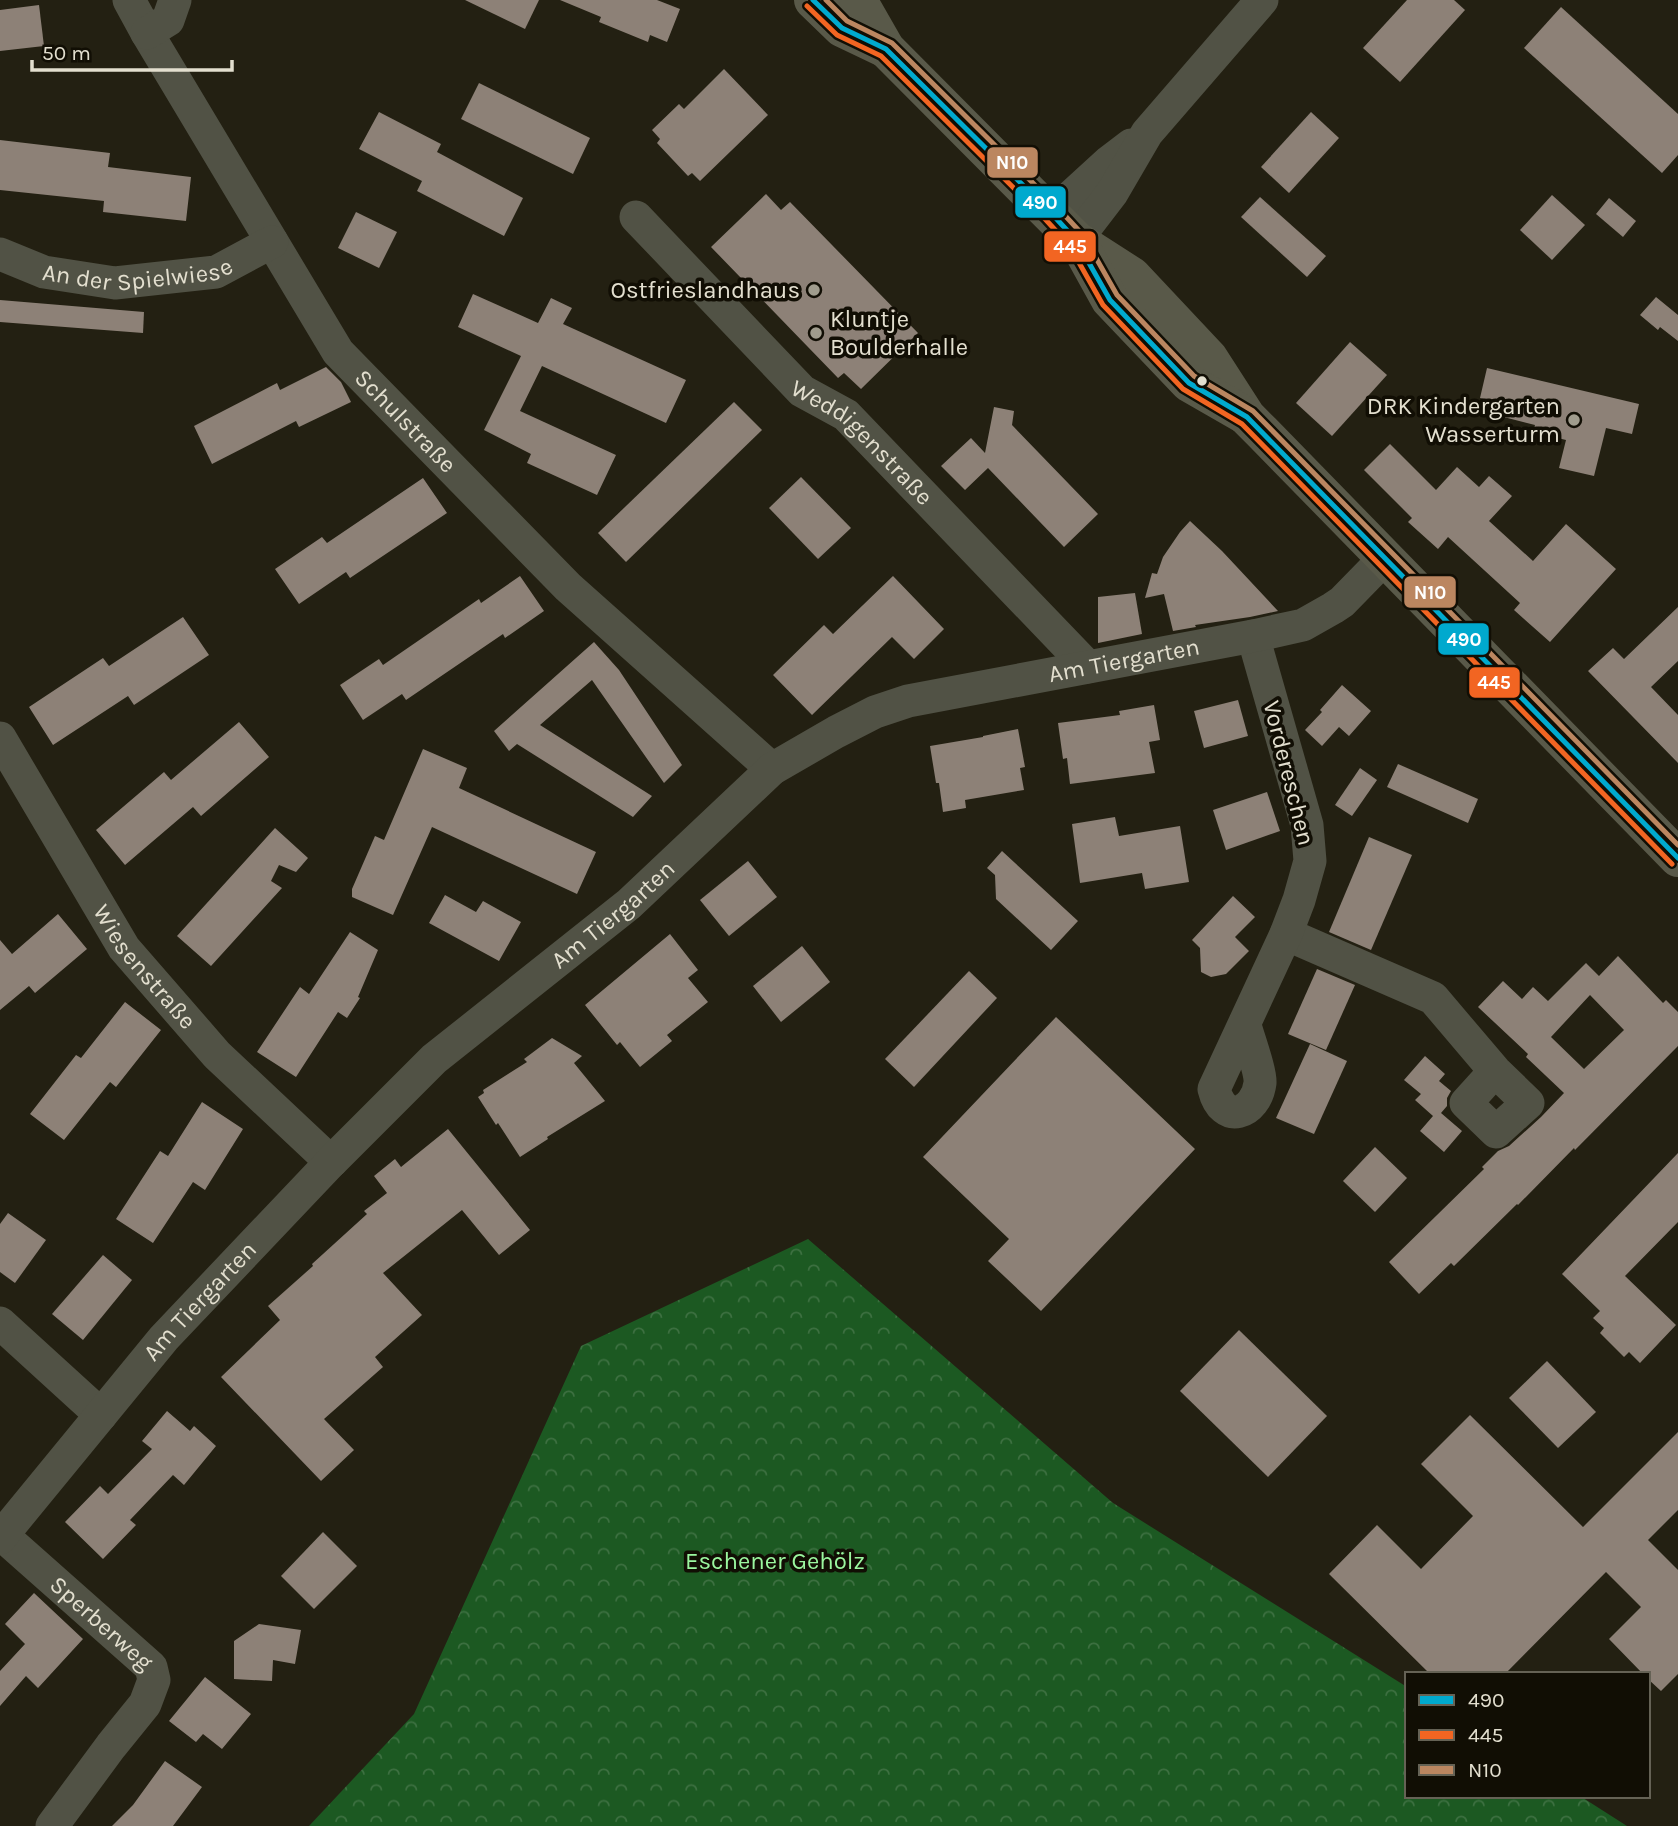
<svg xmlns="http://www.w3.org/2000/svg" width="1678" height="1826" font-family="Karla,sans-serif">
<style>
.forest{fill:url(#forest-crowns)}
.building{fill:#8d8177;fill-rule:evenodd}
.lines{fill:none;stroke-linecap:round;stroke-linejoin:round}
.minor{stroke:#515245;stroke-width:33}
.major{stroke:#595949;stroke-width:38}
.bus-1-casing{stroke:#110e04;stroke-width:10}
.bus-2-casing{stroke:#110e04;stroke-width:10}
.bus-3-casing{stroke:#110e04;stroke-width:10}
.bus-1{stroke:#00a9ce;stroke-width:5}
.bus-2{stroke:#f26522;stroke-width:5}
.bus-3{stroke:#bb8660;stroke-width:5}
.poi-dot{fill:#a09c8d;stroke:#110e04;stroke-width:2.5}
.bus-dot{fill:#e3dfcf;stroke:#110e04;stroke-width:2.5}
.labels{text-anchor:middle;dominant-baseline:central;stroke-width:7;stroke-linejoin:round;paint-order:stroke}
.street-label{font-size:24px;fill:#e3dfcf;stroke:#110e04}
.poi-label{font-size:24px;fill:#e3dfcf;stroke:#110e04;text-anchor:end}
.park-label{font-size:24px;fill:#9bf79f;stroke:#110e04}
.line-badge{stroke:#110e04;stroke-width:2.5}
.badge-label{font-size:19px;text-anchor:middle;font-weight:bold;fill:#fff}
</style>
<defs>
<pattern id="forest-crowns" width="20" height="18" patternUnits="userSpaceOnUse" patternTransform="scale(1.75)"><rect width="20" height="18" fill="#1c5922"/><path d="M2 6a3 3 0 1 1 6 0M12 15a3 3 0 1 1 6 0" fill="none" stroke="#3d7041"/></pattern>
</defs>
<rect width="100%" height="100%" fill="#232012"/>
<!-- forest -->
<polygon class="forest" points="808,1239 1113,1503 1407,1687 1407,1796 1580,1796 1627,1826 309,1826 414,1714 581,1346"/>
<!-- building -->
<g class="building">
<polygon points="465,0 539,0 525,29"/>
<polygon points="560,0 657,0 680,9 667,42 650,35 648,42 599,22 601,17"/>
<polygon points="1407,0 1454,0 1465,10 1400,82 1363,48"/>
<polygon points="39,5 44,46 0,51 0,10"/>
<polygon points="1561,7 1678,114 1678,155 1662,173 1524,48"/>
<polygon points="724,69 768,115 700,181 692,173 688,176 657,143 660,139 652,130 679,104 684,109"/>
<polygon points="479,83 590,138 573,174 461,119"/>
<polygon points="379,112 441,144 437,152 523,198 504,236 417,191 422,181 359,149"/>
<polygon points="1311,112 1339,138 1289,193 1261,167"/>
<polygon points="0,140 110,153 108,167 191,177 186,221 103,212 104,201 0,190"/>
<polygon points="766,194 781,210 790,202 918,333 861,389 844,373 838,378 711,247"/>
<polygon points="1552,195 1585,225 1552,260 1520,230"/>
<polygon points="1260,197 1326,256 1307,277 1241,217"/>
<polygon points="1609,198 1636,221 1623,237 1596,214"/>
<polygon points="356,212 397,232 379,268 338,248"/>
<polygon points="473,294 538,323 551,298 572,308 563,324 686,380 666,423 542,366 520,411 616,455 597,495 527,463 531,454 484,430 521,356 458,327"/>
<polygon points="1656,297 1678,315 1678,341 1660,327 1658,330 1640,315"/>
<polygon points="0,300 144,312 143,333 0,322"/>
<polygon points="1350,342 1387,375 1332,436 1296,403"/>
<polygon points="326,367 341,382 351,402 299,427 296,421 212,464 194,426 277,383 280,390"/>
<polygon points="1487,368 1639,404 1632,434 1606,428 1594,476 1559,468 1566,440 1533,432 1535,425 1492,414 1495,402 1480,398"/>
<polygon points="734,402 762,430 626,562 598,533"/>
<polygon points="994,407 1014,411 1012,425 1098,514 1064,547 988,468 965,490 941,466 971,438 985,453"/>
<polygon points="1390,444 1436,490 1457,467 1479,487 1489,476 1512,496 1489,521 1533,561 1566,524 1616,569 1550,642 1514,610 1520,603 1448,537 1438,549 1408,522 1412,518 1364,470"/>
<polygon points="801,477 851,528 818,559 769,508"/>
<polygon points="423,478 447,513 350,578 346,572 299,604 275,569 322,537 327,543"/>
<polygon points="1190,521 1222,551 1278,611 1250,617 1195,625 1196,627 1173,631 1164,594 1145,598 1152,573 1157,574 1163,557 1180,532"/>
<polygon points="520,576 544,611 505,638 503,634 406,700 402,694 363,720 340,685 379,659 383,665 479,599 481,603"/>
<polygon points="893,576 944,629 914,659 892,637 812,715 773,675 824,625 833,634"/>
<polygon points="1135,593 1142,634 1098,643 1098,597"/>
<polygon points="1678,607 1678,661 1651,687 1678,715 1678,763 1588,671 1613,648 1624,659"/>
<polygon points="183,617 209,655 134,705 128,696 53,745 29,707 103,658 109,666"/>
<polygon points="594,642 619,670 682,765 664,783 592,680 540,725 652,796 633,817 517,744 509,751 494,731"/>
<polygon points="1342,685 1371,711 1349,736 1339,727 1322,746 1305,730 1322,712 1320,710"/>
<polygon points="1238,700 1248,736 1204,748 1194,711"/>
<polygon points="1154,705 1160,740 1149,742 1155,773 1070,784 1067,758 1063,759 1058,723 1120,715 1119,711"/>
<polygon points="239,722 269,757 201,816 193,807 125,865 96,830 164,772 171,780"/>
<polygon points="1018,729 1025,767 1020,768 1024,790 965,800 966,808 943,812 939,783 936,783 930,746 983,737 983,736"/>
<polygon points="423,749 467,768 459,788 596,852 577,894 432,827 393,915 352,897 352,889 375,836 384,840"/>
<polygon points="1398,764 1478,799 1468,823 1387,787"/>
<polygon points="1360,768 1377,780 1352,816 1335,805"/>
<polygon points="1267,792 1280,831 1226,850 1213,810"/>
<polygon points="1115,817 1119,836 1180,826 1189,882 1145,889 1142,873 1080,883 1072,824"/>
<polygon points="275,828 308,858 296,872 279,865 271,881 282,888 211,966 177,936"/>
<polygon points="1369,837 1412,855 1371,950 1329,932"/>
<polygon points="1002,851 1078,921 1051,950 996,899 995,875 987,868"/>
<polygon points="748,861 777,897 729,936 700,900"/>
<polygon points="445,895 476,912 483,901 521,922 499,961 429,923"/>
<polygon points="1233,896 1255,917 1235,937 1249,951 1226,974 1211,977 1201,972 1200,948 1192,940"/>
<polygon points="58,914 87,949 35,993 29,986 0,1010 0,940 12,954"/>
<polygon points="350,932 378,950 358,997 360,998 347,1018 338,1012 296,1077 257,1052 300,987 309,994"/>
<polygon points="670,934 698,970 688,978 708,1002 667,1035 672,1041 640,1067 620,1042 617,1045 585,1005"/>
<polygon points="802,946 830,982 781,1022 753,986"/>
<path d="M 1618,956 L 1663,1003 L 1666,1000 L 1678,1012 L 1678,1046 L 1575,1150 L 1574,1148 L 1518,1205 L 1517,1204 L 1454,1266 L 1451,1263 L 1419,1294 L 1389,1262 L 1484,1169 L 1482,1167 L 1498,1151 L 1509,1146 L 1541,1117 L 1564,1093 L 1526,1057 L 1528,1054 L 1478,1007 L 1503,981 L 1522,999 L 1533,987 L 1548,1001 L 1586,963 L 1599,976 ZM 1590,995 L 1624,1030 L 1584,1069 L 1551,1037 Z"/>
<polygon points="1317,969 1355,985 1326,1050 1288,1034"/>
<polygon points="969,971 997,998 914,1087 885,1059"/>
<polygon points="125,1002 161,1030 116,1087 110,1082 64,1140 30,1114 76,1055 81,1058"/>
<polygon points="1056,1017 1195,1149 1041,1311 988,1261 1009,1239 923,1157"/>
<polygon points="552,1038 582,1056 574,1063 605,1101 547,1137 548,1139 520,1157 498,1123 496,1125 478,1097 484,1093 483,1090 527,1062 524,1059"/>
<polygon points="1310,1044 1347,1061 1314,1134 1276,1118"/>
<polygon points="1425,1056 1445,1074 1439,1081 1451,1091 1447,1098 1447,1106 1441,1113 1462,1131 1444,1152 1420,1131 1433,1116 1415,1100 1421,1094 1404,1080"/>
<polygon points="202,1102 243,1129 205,1190 193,1182 153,1243 116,1219 160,1151 168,1156"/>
<polygon points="448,1129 530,1230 499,1255 462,1210 383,1273 422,1315 375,1357 383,1367 324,1419 354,1450 321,1481 221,1377 280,1320 268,1306 313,1266 312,1264 367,1214 364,1211 387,1193 374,1176 395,1159 401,1167"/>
<polygon points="1375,1147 1407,1178 1375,1212 1343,1181"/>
<polygon points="1678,1153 1678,1222 1625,1276 1676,1325 1640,1363 1629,1352 1624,1357 1600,1333 1604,1328 1593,1318 1600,1311 1562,1274"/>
<polygon points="8,1213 46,1240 15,1283 0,1272 0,1224"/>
<polygon points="103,1255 132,1280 83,1340 52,1314"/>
<polygon points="1239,1330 1327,1416 1268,1477 1180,1391"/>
<polygon points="1547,1361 1596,1412 1558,1448 1509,1398"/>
<polygon points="167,1411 190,1431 194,1426 216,1446 184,1485 173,1475 130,1520 136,1525 103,1559 65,1522 100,1486 108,1494 152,1449 142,1441"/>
<polygon points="1470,1415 1583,1527 1678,1432 1678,1510 1648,1540 1678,1570 1678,1674 1661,1691 1648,1679 1648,1674 1643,1674 1609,1639 1641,1607 1606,1572 1505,1674 1430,1674 1329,1574 1377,1525 1421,1569 1473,1516 1421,1464"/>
<polygon points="323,1532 357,1566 314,1609 281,1576"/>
<polygon points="34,1593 83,1639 38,1688 26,1676 0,1706 0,1671 25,1644 5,1624"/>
<polygon points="259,1624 301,1630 295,1664 273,1660 272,1681 234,1679 234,1641"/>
<polygon points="205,1677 251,1714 222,1749 203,1734 196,1742 169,1721"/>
<polygon points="165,1761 202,1787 173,1826 112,1826 133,1805"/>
</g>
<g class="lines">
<!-- minor -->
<g class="minor">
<path id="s1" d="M 129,0 L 147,33 L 338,352 L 568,587 L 772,769"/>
<polyline points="147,33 168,20 175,0"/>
<polyline points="1052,214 1110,161 1131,145"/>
<path id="s2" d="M 636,217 L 802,391 L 846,415 L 1088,667"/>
<polyline points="1076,240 1112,193 1147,133 1262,0"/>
<path id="s3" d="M 0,254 L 44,272 L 115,283 L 216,272 L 272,242"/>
<path id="s4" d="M 0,738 L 124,948 L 217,1055 L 331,1162"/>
<polyline points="1286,934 1433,998 1495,1071 1528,1103 1496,1132 1466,1103 1495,1071"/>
<path d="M 1245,1025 C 1248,1037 1261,1072 1260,1083 C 1256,1114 1223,1126 1214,1089 L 1286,934 L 1299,900 L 1310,861 L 1307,825 L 1253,636"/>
<polyline points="0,1323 101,1415"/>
<path id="s5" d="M 2,1535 L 151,1667 L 154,1680 L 145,1704 L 111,1746 L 52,1826"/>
<path id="s6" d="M 0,1538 L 164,1338 L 331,1162 L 434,1059 L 629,904 L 772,769 L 836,732 L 875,712 L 908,701 L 1253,636 L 1303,625 L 1333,608 L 1342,602 L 1384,559"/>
</g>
<!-- major -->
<g class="major">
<polyline points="813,0 842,28 886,49"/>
<polyline points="858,0 886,49 1076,240 1132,276 1209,358 1247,417 1262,432 1678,858"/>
<polyline points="1079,244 1110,300 1189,383 1243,414"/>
</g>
<defs>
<polyline id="bus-1" points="813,0 842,28 886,49 1052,214 1076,240 1110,300 1189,383 1247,417 1678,858"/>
<polyline id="bus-2" points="807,6 837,35 881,56 1046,220 1069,245 1103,305 1183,389 1242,424 1672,864"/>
<polyline id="bus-3" points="826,0 847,21 892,43 1058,208 1083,235 1117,295 1194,376 1253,411 1678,845"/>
</defs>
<!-- bus-1 casing -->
<use href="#bus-1" class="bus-1-casing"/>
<!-- bus-2 casing -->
<use href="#bus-2" class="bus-2-casing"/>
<!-- bus-3 casing -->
<use href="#bus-3" class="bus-3-casing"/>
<!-- bus-1 -->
<use href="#bus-1" class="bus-1"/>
<!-- bus-2 -->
<use href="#bus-2" class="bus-2"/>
<!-- bus-3 -->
<use href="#bus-3" class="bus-3"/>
</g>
<!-- markers -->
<g class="poi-dot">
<circle cx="814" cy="290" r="7"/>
<circle cx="816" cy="333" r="7"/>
<circle cx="1574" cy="420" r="7"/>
</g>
<circle class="bus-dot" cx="1202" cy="381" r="6"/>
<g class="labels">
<!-- street labels -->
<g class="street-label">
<text stroke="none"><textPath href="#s3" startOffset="142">An der Spielwiese</textPath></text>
<text stroke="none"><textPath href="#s1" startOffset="506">Schulstraße</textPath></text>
<text stroke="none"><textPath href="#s2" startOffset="320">Weddigenstraße</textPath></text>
<text stroke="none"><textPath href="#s6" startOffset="1465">Am Tiergarten</textPath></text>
<text transform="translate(1289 773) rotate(76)">Vordereschen</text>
<text stroke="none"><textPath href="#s6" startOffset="877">Am Tiergarten</textPath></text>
<text stroke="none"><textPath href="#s4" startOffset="271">Wiesenstraße</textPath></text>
<text stroke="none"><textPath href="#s6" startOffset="310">Am Tiergarten</textPath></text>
<text stroke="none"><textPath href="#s5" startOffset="133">Sperberweg</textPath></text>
</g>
<!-- poi labels -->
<g class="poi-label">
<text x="800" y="290">Ostfrieslandhaus</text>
<text x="830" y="319" text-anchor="start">Kluntje<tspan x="830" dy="28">Boulderhalle</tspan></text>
<text x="1560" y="406">DRK Kindergarten<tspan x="1560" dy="28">Wasserturm</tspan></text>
</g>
<!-- park labels -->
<g class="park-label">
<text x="775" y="1561">Eschener Gehölz</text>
</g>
</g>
<g class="line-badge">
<rect x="986" y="146" width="53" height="33" rx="7" fill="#bb8660"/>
<rect x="1014" y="185" width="53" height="34" rx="7" fill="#00a9ce"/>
<rect x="1043" y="230" width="54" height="33" rx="7" fill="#f26522"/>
<rect x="1403" y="575" width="54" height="34" rx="7" fill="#bb8660"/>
<rect x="1437" y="622" width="53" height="34" rx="7" fill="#00a9ce"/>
<rect x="1468" y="666" width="53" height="33" rx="7" fill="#f26522"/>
</g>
<g class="badge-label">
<text x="1012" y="169">N10</text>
<text x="1040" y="209">490</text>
<text x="1070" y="253">445</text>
<text x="1430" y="599">N10</text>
<text x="1464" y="646">490</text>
<text x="1494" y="689">445</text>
</g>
<!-- legend -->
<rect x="1405" y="1672" width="245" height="126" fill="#110e04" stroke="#656255" stroke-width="2"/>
<rect x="1419" y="1695" width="35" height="10" fill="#00a9ce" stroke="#656255" stroke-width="2"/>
<text x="1468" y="1707" font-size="21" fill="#e3dfcf">490</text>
<rect x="1419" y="1730" width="35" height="10" fill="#f26522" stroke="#656255" stroke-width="2"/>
<text x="1468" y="1742" font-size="21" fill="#e3dfcf">445</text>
<rect x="1419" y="1765" width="35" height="10" fill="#bb8660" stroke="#656255" stroke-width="2"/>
<text x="1468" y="1777" font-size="21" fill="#e3dfcf">N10</text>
<!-- scale -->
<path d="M32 60v10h200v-10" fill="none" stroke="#e3dfcf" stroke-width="3.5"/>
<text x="42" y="60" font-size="21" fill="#e3dfcf" stroke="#110e04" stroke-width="5" paint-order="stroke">50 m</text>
</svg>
